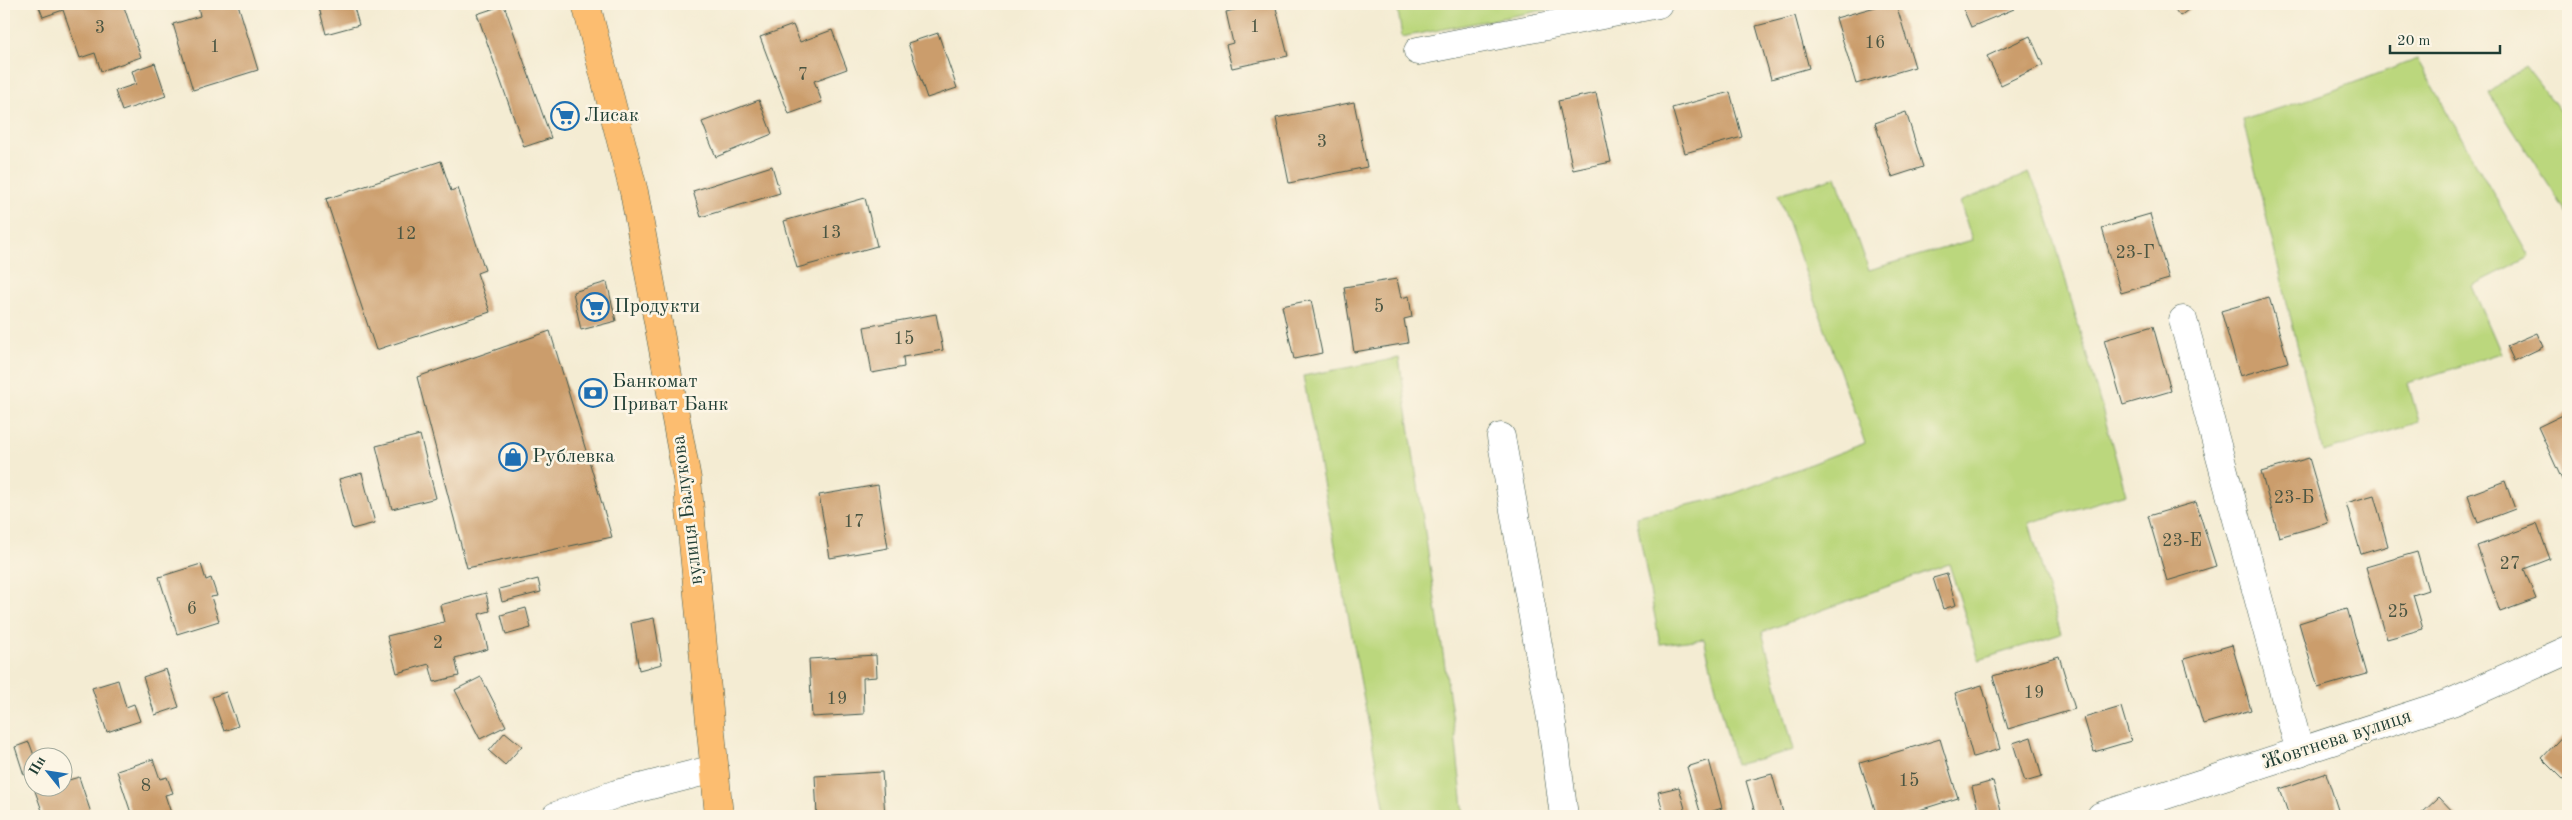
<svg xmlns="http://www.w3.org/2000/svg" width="2572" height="820" font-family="'Old Standard TT',serif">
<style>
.green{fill:#bbd77d;stroke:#6d8a58}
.building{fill:#cb9d6c}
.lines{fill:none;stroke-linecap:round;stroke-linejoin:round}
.minor-casing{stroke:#3f574c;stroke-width:29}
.major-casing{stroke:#3f574c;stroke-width:29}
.minor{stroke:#fff;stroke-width:28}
.major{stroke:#fcbd6f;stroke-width:28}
.labels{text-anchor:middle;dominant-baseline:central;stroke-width:5;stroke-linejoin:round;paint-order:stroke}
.number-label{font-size:18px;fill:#4a5542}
.poi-label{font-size:20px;fill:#1f3d34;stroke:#fcf5e5;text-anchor:start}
.street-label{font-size:20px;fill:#1f3d34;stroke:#fcf5e5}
</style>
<rect width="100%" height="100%" fill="#fcf5e5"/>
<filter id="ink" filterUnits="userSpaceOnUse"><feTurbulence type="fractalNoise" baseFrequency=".02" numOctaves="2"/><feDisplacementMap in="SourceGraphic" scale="10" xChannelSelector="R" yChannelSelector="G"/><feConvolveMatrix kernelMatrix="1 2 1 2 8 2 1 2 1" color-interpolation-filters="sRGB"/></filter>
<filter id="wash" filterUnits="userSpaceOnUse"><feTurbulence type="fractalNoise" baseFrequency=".0096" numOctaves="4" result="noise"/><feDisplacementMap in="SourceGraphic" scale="20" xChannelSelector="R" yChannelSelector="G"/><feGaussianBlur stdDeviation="1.12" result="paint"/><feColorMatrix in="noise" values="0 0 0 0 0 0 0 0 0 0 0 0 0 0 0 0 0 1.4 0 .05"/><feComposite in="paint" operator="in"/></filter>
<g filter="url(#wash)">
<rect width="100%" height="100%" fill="#f4ecd3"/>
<!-- green -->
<g class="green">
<polygon points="1397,4 1576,4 1402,37"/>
<polygon points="2417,59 2529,257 2472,286 2501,353 2408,383 2419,422 2323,452 2243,120 2324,94"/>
<polygon points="2525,66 2568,122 2568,215 2489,93"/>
<polygon points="2029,173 2045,207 2126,494 2029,523 2061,634 1979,660 1949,564 1762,632 1794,750 1735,765 1704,639 1660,644 1636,516 1725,497 1865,443 1778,194 1836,177 1869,270 1972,240 1960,202"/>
<polygon points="1399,358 1455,734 1464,816 1386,816 1303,376"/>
</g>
<g id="blocks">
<!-- building -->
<g class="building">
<polygon points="38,4 123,4 141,57 101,71 95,53 80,58 63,10 43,17"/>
<polygon points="205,4 238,4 258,70 193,90 173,24 200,16 198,6"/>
<polygon points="318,4 353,4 359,25 326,34"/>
<polygon points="1259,4 1275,4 1288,56 1232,68 1226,45 1233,43 1226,12"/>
<polygon points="1886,4 1896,4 1915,67 1856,84 1836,18"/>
<polygon points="1961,4 2012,4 2014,9 1971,27"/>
<polygon points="2170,4 2196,4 2180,16"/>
<polygon points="504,5 551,138 524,147 477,14"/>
<polygon points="1795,16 1809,68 1771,79 1756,26"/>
<polygon points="793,25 800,42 832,30 847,69 814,81 822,102 789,114 760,37"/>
<polygon points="938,33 957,88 927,98 908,43"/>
<polygon points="2030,36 2043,65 2001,85 1987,56"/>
<polygon points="155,63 166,96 122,111 115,91 136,84 132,71"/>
<polygon points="1730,92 1742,137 1685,153 1672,108"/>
<polygon points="1596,93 1611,162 1573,170 1558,101"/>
<polygon points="759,100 772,134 716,157 702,122"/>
<polygon points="1354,102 1367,167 1289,183 1276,118"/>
<polygon points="1906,112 1923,167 1892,177 1875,123"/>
<polygon points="441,161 451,191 458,188 485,270 477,273 490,312 376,350 326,199"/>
<polygon points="772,166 780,193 701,217 693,191"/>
<polygon points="865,198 877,246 797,268 784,221"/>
<polygon points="2150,214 2169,279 2121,293 2102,228"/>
<polygon points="1397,279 1401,298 1409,296 1412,317 1404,319 1408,343 1354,352 1344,287"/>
<polygon points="607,282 616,321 581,330 573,292"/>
<polygon points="2269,297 2288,362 2240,376 2221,311"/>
<polygon points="1311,300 1322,353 1294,359 1282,306"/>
<polygon points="936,314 943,350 903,357 904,367 872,373 864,327"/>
<polygon points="2153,326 2171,391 2123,405 2104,340"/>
<polygon points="550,331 612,537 467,568 417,377"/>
<polygon points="2537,333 2543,347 2514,361 2507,346"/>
<polygon points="2567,413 2568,415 2568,493 2538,427"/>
<polygon points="420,435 436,498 392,509 376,446"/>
<polygon points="2309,458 2328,523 2279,537 2261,472"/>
<polygon points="362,473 375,523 352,529 339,479"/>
<polygon points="2505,481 2515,509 2478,523 2468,495"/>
<polygon points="878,485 888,548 830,558 819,495"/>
<polygon points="2374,495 2388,546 2361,554 2346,503"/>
<polygon points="2196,502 2216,566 2167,581 2148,516"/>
<polygon points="2537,524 2550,559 2524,569 2536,599 2500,612 2477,546"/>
<polygon points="2417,552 2428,590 2413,595 2423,629 2387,639 2366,567"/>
<polygon points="201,564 206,580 211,578 217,596 211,597 219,621 177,634 159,577"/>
<polygon points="1947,574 1956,605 1943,609 1933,578"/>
<polygon points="538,579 541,592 502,602 499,589"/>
<polygon points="486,593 490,611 479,614 488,649 455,658 459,676 434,682 429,664 397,673 387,636 444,622 440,605"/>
<polygon points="526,608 531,628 506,635 501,615"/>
<polygon points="2347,608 2366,674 2318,688 2299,623"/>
<polygon points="654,618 662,664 639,670 631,623"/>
<polygon points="2232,645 2251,710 2203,724 2184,659"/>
<polygon points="876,655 877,677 863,678 864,714 812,717 809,659"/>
<polygon points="2059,656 2075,709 2008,729 1993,676"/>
<polygon points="166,669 179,707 155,715 143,677"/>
<polygon points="481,677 506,726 480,739 455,690"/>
<polygon points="118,680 126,707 134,704 140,721 107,732 92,688"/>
<polygon points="1982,685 2000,749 1973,757 1955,693"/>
<polygon points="226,692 238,726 224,731 212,697"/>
<polygon points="2121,707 2131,741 2094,752 2084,718"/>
<polygon points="2568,730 2568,784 2542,758"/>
<polygon points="505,732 522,746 505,765 489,751"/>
<polygon points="2031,737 2042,777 2025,782 2013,743"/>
<polygon points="1940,739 1958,798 1900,816 1877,816 1860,763"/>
<polygon points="29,742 35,758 32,758 32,772 24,775 15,747"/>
<polygon points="153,759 160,779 167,777 173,793 165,795 172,816 132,816 117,771"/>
<polygon points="1709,760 1722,808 1701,815 1687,767"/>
<polygon points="882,772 885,816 817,816 815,776"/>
<polygon points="2326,773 2340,816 2289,816 2280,789"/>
<polygon points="1772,774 1784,816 1756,816 1746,781"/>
<polygon points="79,777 91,813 82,816 44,816 35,791 46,788 62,788 62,782"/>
<polygon points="1993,781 2001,810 1980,816 1972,787"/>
<polygon points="1679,787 1687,816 1664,816 1658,792"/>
<polygon points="2439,797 2457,816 2419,816"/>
</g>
</g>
</g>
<g filter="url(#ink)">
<use href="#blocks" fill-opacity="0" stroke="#3f574c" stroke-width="1"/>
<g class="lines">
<defs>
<g id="minor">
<polyline points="1418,51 1658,4"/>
<polyline points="2183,320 2300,752"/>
<polyline points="1501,437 1552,724 1564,816"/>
<polyline points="556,816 616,794 714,769"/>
<polyline points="2101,816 2452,702 2568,650"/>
</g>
<polyline id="major" points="586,4 634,192 687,479 719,816"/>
</defs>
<!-- minor casing -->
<use href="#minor" class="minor-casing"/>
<!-- major casing -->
<use href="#major" class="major-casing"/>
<!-- minor -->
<use href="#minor" class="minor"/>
<!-- major -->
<use href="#major" class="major"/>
</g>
</g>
<!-- icons -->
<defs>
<symbol id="supermarket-ring" viewBox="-11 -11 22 22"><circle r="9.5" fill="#fcf5e5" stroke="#1f6fb2" stroke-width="1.5"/><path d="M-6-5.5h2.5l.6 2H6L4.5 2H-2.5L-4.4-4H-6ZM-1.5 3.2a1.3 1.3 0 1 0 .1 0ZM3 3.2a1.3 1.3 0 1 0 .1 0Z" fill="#1f6fb2"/></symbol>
<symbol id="bank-ring" viewBox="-11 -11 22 22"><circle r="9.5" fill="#fcf5e5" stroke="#1f6fb2" stroke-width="1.5"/><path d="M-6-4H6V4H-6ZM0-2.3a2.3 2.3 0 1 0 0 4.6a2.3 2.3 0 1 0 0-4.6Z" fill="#1f6fb2"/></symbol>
<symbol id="shop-ring" viewBox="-11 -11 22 22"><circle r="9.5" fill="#fcf5e5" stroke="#1f6fb2" stroke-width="1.5"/><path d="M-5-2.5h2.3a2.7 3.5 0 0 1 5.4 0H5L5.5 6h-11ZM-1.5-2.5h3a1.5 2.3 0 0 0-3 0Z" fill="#1f6fb2"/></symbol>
</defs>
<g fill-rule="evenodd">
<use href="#supermarket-ring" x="549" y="100" width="32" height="32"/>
<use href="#supermarket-ring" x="579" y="291" width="32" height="32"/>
<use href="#bank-ring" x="577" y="377" width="32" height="32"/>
<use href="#shop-ring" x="497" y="441" width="32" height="32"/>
</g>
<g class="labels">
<!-- number labels -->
<g class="number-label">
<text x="1255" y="27">1</text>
<text x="100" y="28">3</text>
<text x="1875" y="43">16</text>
<text x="215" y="47">1</text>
<text x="803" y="75">7</text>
<text x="1322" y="142">3</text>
<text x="831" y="233">13</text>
<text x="406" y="234">12</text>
<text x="2135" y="253">23-Г</text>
<text x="1379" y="307">5</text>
<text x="904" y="339">15</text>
<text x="2294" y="498">23-Б</text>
<text x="854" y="522">17</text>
<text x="2182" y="541">23-Е</text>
<text x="2510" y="564">27</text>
<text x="192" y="609">6</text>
<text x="2398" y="612">25</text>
<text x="438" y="643">2</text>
<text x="2034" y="693">19</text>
<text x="837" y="699">19</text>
<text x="1909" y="781">15</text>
<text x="146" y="786">8</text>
</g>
<!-- poi labels -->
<g class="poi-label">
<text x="584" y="116">Лисак</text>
<text x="614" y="307">Продукти</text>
<text x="612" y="382">Банкомат<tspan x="612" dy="23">Приват Банк</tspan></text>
<text x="532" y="457">Рублевка</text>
</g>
<!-- street labels -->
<g class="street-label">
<text transform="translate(688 510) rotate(-97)">вулиця Балукова</text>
<text transform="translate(2337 740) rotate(-18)">Жовтнева вулиця</text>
</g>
</g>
<!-- margin -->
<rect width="2572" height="820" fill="none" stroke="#fcf5e5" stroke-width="20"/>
<!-- north arrow -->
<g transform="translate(48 772) rotate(300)"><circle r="24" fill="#fcf5e5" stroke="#a4ab9e"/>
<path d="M0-4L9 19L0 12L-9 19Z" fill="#1f6fb2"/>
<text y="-8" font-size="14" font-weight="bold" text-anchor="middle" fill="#1f3d34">Пн</text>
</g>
<!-- scale -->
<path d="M2390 45v8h110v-8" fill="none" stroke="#1f3d34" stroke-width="2.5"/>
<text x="2397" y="45" font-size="15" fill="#1f3d34" stroke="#fcf5e5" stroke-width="4" paint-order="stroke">20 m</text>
</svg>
